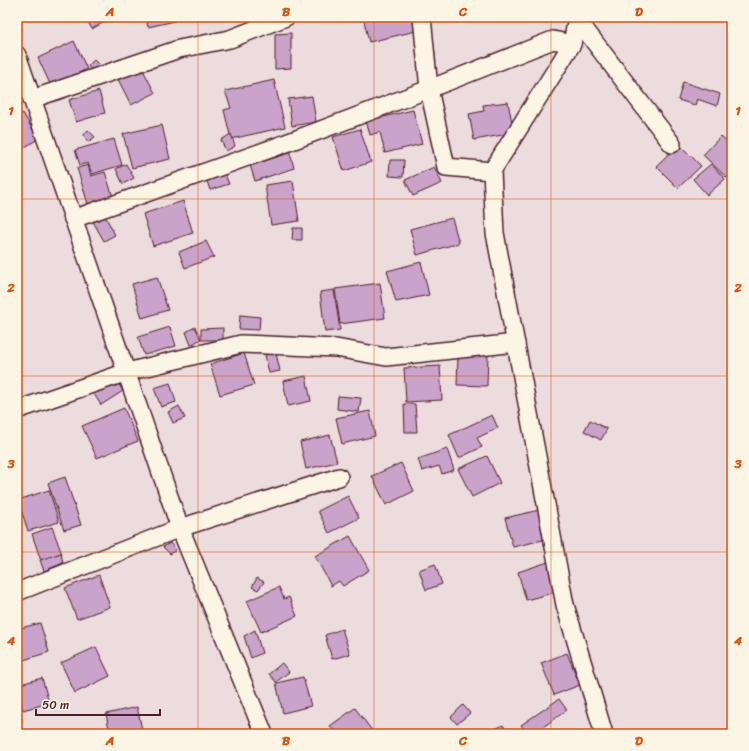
<svg xmlns="http://www.w3.org/2000/svg" width="749" height="751" font-family="Sriracha,sans-serif">
<style>
.building{fill:#c9a3ca;stroke:#4a1f2b}
.lines{fill:none;stroke-linecap:round;stroke-linejoin:round}
.minor-casing{stroke:#4a1f2b;stroke-width:20}
.minor{stroke:#fcf5e5;stroke-width:17}
.grid{fill:none;stroke:#d8530f;stroke-width:1;stroke-opacity:0.55}
.neatline{fill:none;stroke:#d8530f;stroke-width:1.5}
.grid-label{font-size:13px;text-anchor:middle;font-weight:bold;fill:#d8530f}
</style>
<rect width="100%" height="100%" fill="#eddcdd"/>
<filter id="ink" filterUnits="userSpaceOnUse"><feTurbulence type="fractalNoise" baseFrequency=".025" numOctaves="2"/><feDisplacementMap in="SourceGraphic" scale="8" xChannelSelector="R" yChannelSelector="G"/><feConvolveMatrix kernelMatrix="1 2 1 2 8 2 1 2 1" color-interpolation-filters="sRGB"/></filter>
<g filter="url(#ink)">
<!-- building -->
<g class="building">
<polygon points="85,17 113,17 92,29"/>
<polygon points="146,17 174,17 175,21 148,27"/>
<polygon points="363,17 412,17 416,31 369,42"/>
<polygon points="291,33 291,68 275,69 275,34"/>
<polygon points="74,41 87,69 51,86 38,58"/>
<polygon points="94,60 100,66 93,72 88,66"/>
<polygon points="142,68 155,93 131,105 118,79"/>
<polygon points="274,80 285,127 231,139 224,110 231,108 225,91"/>
<polygon points="683,82 720,94 717,106 697,99 695,105 678,100"/>
<polygon points="99,91 105,113 76,122 69,100"/>
<polygon points="312,96 316,122 292,126 288,99"/>
<polygon points="508,102 514,133 474,140 469,114 484,111 483,105"/>
<polygon points="413,110 422,144 385,153 380,132 370,135 366,121"/>
<polygon points="23,113 38,139 17,152 17,117"/>
<polygon points="162,125 170,159 132,168 123,134"/>
<polygon points="360,129 371,162 344,171 333,137"/>
<polygon points="88,130 95,137 88,142 84,135"/>
<polygon points="231,134 235,146 226,151 221,140"/>
<polygon points="721,136 732,146 732,172 727,178 703,155"/>
<polygon points="114,139 122,165 92,174 88,163 80,165 75,150"/>
<polygon points="679,144 701,166 678,188 656,166"/>
<polygon points="290,153 294,168 255,181 250,165"/>
<polygon points="390,160 404,160 403,177 389,176"/>
<polygon points="126,164 134,178 123,184 116,169"/>
<polygon points="711,164 725,179 707,195 693,179"/>
<polygon points="88,165 91,176 105,172 113,197 88,204 77,168"/>
<polygon points="434,167 442,183 413,196 405,180"/>
<polygon points="224,172 229,184 210,190 206,178"/>
<polygon points="293,181 299,221 271,225 265,185"/>
<polygon points="183,201 193,233 153,246 143,214"/>
<polygon points="103,212 115,235 104,241 91,218"/>
<polygon points="452,218 459,243 417,255 410,229"/>
<polygon points="293,228 302,228 302,240 292,240"/>
<polygon points="206,241 214,257 185,268 179,252"/>
<polygon points="421,262 429,295 396,302 387,271"/>
<polygon points="157,277 168,310 142,318 132,284"/>
<polygon points="380,283 385,318 340,324 335,289"/>
<polygon points="334,290 340,330 325,332 320,292"/>
<polygon points="240,315 260,317 259,330 239,329"/>
<polygon points="170,327 176,346 144,355 138,337"/>
<polygon points="195,327 201,339 191,345 186,332"/>
<polygon points="223,328 223,340 201,340 201,329"/>
<polygon points="244,353 254,385 220,395 210,364"/>
<polygon points="276,353 280,371 269,373 265,355"/>
<polygon points="458,354 488,355 487,386 457,385"/>
<polygon points="440,366 442,400 406,402 404,368"/>
<polygon points="306,376 311,401 288,406 283,381"/>
<polygon points="117,381 123,391 101,405 94,394"/>
<polygon points="170,383 176,402 161,407 154,388"/>
<polygon points="338,396 361,398 359,412 337,409"/>
<polygon points="404,404 415,404 417,432 405,432"/>
<polygon points="179,406 185,418 173,423 168,412"/>
<polygon points="124,408 138,441 97,458 82,426"/>
<polygon points="370,411 375,436 342,444 336,418"/>
<polygon points="492,415 498,428 477,438 482,447 459,458 449,435"/>
<polygon points="590,420 607,429 601,440 584,431"/>
<polygon points="330,435 337,462 306,469 300,442"/>
<polygon points="447,449 454,470 442,474 439,466 422,471 418,459"/>
<polygon points="487,456 500,483 472,497 458,469"/>
<polygon points="401,463 414,491 386,505 372,476"/>
<polygon points="65,477 81,525 64,530 48,483"/>
<polygon points="49,490 59,522 28,531 18,500"/>
<polygon points="348,496 359,518 329,533 318,511"/>
<polygon points="539,510 547,539 513,547 505,518"/>
<polygon points="52,527 62,554 41,561 32,534"/>
<polygon points="350,536 369,570 343,586 339,581 331,586 315,556"/>
<polygon points="170,543 176,550 170,554 163,547"/>
<polygon points="61,553 63,563 44,571 40,560"/>
<polygon points="551,561 560,591 526,600 518,572"/>
<polygon points="435,564 442,584 426,590 419,570"/>
<polygon points="99,575 110,607 77,619 65,588"/>
<polygon points="257,578 264,582 258,590 252,587"/>
<polygon points="279,587 284,599 289,597 297,616 261,632 247,601"/>
<polygon points="40,623 49,652 17,662 17,629"/>
<polygon points="342,629 350,654 332,659 325,635"/>
<polygon points="255,630 262,653 251,658 244,636"/>
<polygon points="96,647 110,676 75,693 61,663"/>
<polygon points="567,653 580,685 554,695 541,663"/>
<polygon points="282,663 289,672 276,682 269,674"/>
<polygon points="303,677 311,706 283,713 276,683"/>
<polygon points="42,678 49,703 23,710 17,685"/>
<polygon points="559,699 567,710 533,734 527,734 521,725"/>
<polygon points="463,705 470,713 457,724 451,717"/>
<polygon points="137,707 143,734 110,734 106,714"/>
<polygon points="355,708 373,732 371,734 336,734 330,726"/>
<polygon points="503,725 508,734 486,734"/>
</g>
<g class="lines">
<defs>
<g id="minor">
<polyline points="422,17 429,89 446,167 492,171 495,233 565,605 604,734"/>
<polyline points="577,19 672,144"/>
<polyline points="17,55 180,528 264,734"/>
<polyline points="32,99 179,49 230,39 286,17"/>
<polyline points="492,171 572,44 577,17"/>
<polyline points="73,219 273,148 429,89 553,40 572,44"/>
<polyline points="17,410 127,372 241,344 336,348 386,357 516,343"/>
<polyline points="17,592 180,528 339,477"/>
</g>
</defs>
<!-- minor casing -->
<use href="#minor" class="minor-casing"/>
<!-- minor -->
<use href="#minor" class="minor"/>
</g>
</g>
<!-- grid -->
<path class="grid" d="M 198,17 L 198,734M 374,17 L 374,734M 551,17 L 551,734M 17,199 L 732,199M 17,376 L 732,376M 17,552 L 732,552"/>
<!-- margin -->
<rect width="749" height="751" fill="none" stroke="#fcf5e5" stroke-width="44"/>
<!-- scale -->
<path d="M36 709v6h124v-6" fill="none" stroke="#4a1f2b" stroke-width="2"/>
<text x="42" y="709" font-size="12" fill="#4a1f2b" stroke="#fcf5e5" stroke-width="3" paint-order="stroke">50 m</text>
<rect x="22" y="22" width="705" height="707" class="neatline"/>
<g class="grid-label">
<text x="110" y="16">A</text>
<text x="286" y="16">B</text>
<text x="463" y="16">C</text>
<text x="639" y="16">D</text>
<text x="11" y="115">1</text>
<text x="738" y="115">1</text>
<text x="11" y="292">2</text>
<text x="738" y="292">2</text>
<text x="11" y="468">3</text>
<text x="738" y="468">3</text>
<text x="11" y="645">4</text>
<text x="738" y="645">4</text>
<text x="110" y="745">A</text>
<text x="286" y="745">B</text>
<text x="463" y="745">C</text>
<text x="639" y="745">D</text>
</g>
</svg>
